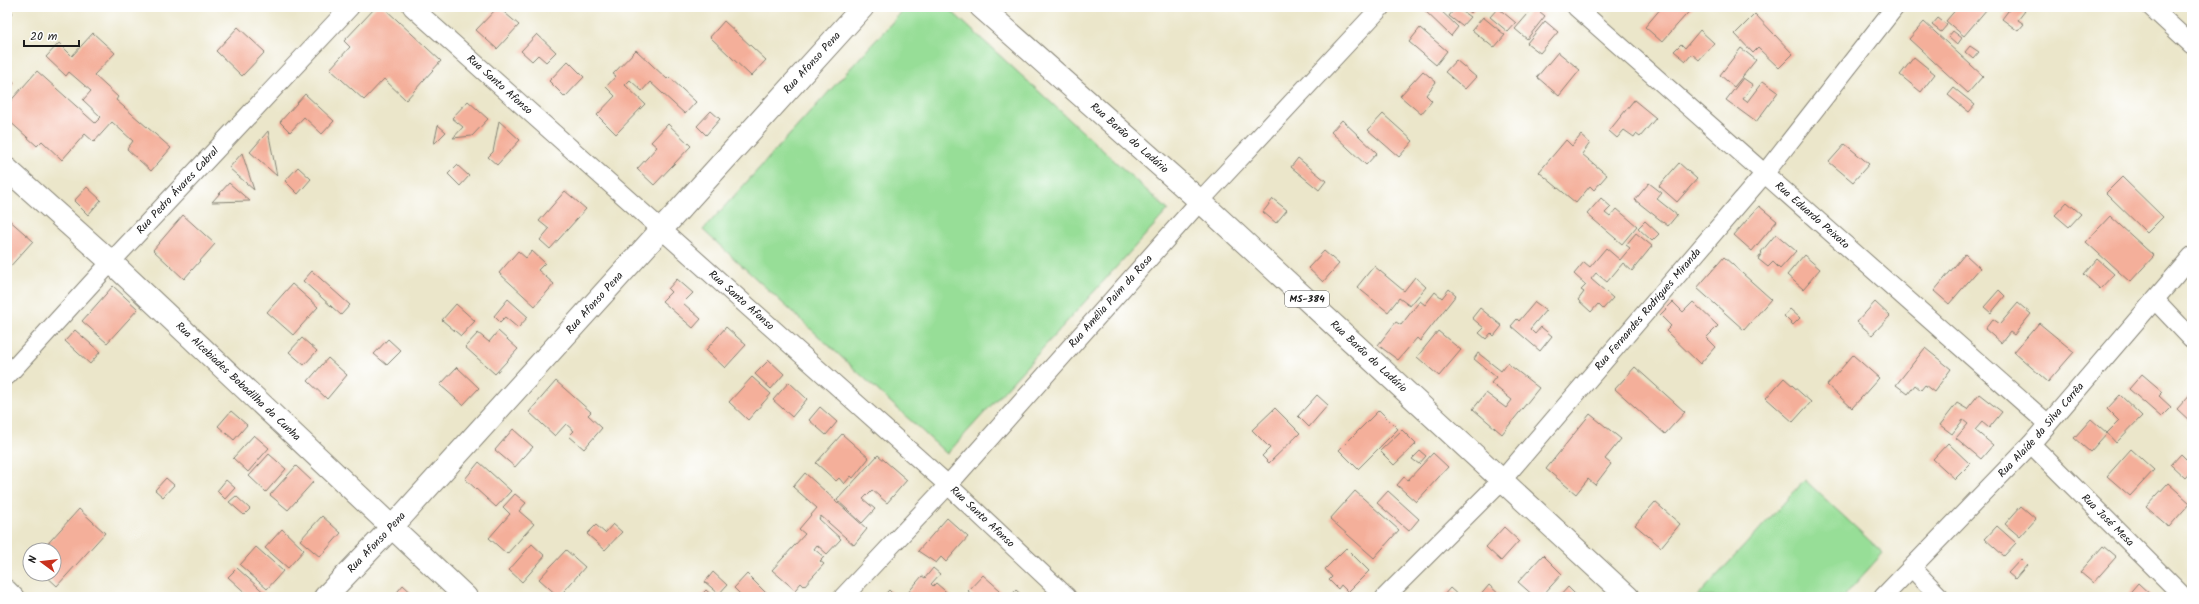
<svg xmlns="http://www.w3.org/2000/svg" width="2199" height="604" font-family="Kalam,sans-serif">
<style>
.green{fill:#97de97;stroke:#5a7d5a}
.building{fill:#f4af9a}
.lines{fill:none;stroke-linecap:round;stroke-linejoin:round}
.street-casing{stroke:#848173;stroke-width:20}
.secondary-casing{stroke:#848173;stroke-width:24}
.primary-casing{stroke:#848173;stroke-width:24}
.street{stroke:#fff;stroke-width:18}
.secondary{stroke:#fff;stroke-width:22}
.primary{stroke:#fff;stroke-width:22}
.labels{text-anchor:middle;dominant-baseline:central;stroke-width:3;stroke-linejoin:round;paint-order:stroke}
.shield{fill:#fff;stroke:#606060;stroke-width:1}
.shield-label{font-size:10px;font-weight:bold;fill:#1c1c1c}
.street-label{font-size:11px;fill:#1c1c1c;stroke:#fff}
</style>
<rect width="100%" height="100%" fill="#fff"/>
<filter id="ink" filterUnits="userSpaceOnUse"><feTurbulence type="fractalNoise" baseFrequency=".025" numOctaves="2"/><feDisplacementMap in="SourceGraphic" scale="8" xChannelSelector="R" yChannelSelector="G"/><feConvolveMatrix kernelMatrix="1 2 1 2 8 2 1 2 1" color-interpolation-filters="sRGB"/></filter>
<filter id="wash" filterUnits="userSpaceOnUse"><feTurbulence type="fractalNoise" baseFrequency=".012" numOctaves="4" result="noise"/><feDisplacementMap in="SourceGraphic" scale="16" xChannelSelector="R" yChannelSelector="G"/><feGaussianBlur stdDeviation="0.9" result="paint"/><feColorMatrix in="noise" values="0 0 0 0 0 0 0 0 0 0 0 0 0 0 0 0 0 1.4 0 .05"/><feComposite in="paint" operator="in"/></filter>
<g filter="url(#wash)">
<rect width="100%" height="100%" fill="#ebe6ca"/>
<!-- green -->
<g class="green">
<polygon points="906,7 947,7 1168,210 947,454 703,230"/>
<polygon points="1805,480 1883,553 1843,597 1697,597"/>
</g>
<g id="blocks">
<!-- building -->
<g class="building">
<polygon points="376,7 383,7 441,61 406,100 384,79 364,100 330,69 350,47 344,41"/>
<polygon points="498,7 519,25 497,49 476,30"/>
<polygon points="1421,7 1437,7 1458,27 1451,36"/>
<polygon points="1456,7 1470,17 1462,26 1449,16"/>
<polygon points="1464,7 1476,7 1471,13"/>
<polygon points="1534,7 1545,16 1527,39 1515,29"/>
<polygon points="1662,7 1693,7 1662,42 1645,27"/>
<polygon points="1958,7 1985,7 1987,9 1964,36 1946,21"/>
<polygon points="2011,7 2019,7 2025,11 2018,20 2024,24 2018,31 2002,19"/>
<polygon points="7,8 13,13 7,19"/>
<polygon points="1498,8 1516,23 1508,32 1490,17"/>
<polygon points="1755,14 1793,54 1779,68 1758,48 1753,53 1735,34"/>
<polygon points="1483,17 1505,35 1494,48 1472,30"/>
<polygon points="1938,18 1947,25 1941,32 1932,25"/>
<polygon points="724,21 766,60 751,76 710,37"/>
<polygon points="1545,21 1558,32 1540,53 1527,43"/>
<polygon points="1924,22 1983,76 1968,93 1909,39"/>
<polygon points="238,27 265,52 242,76 216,51"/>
<polygon points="1420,28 1447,51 1436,65 1409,42"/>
<polygon points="1700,30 1714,43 1699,60 1692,54 1686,61 1674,51 1681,44 1685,48"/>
<polygon points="1953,31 1962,38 1957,45 1948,37"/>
<polygon points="93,33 115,53 94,75 118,97 116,100 171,148 151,171 127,149 133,141 112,122 94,142 85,134 62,160 42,141 37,146 7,119 7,105 37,71 95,123 101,117 83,100 91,91 69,72 66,76 46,57 59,43 72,56"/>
<polygon points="537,34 556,52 546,62 538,55 532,61 521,51"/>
<polygon points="1970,46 1979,52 1973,59 1965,52"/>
<polygon points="1741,48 1756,60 1734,87 1720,75"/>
<polygon points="636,50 667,79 669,77 696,102 685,114 650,82 642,91 630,80 625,85 645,104 616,134 597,115 615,96 606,87 616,76 613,74"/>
<polygon points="1558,52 1580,70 1559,96 1537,77"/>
<polygon points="1914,57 1935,74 1921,92 1900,75"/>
<polygon points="1456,60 1476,77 1465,89 1445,72"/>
<polygon points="568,61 584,77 565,97 549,81"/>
<polygon points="1423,71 1436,82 1426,95 1432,101 1421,114 1400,96"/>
<polygon points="7,77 14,83 7,92"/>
<polygon points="1743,78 1753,85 1743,99 1747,102 1763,81 1778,92 1756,122 1726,100"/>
<polygon points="1954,88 1975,105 1969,112 1948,95"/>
<polygon points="305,94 334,121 322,134 304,117 290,132 280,122"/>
<polygon points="1634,100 1656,118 1640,137 1636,134 1634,137 1624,130 1617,138 1609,131"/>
<polygon points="468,101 488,119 472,136 453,138 463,127 452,118"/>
<polygon points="711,111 720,119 706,135 697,126"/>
<polygon points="1383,114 1413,141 1399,157 1368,130"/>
<polygon points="1342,120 1377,153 1366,165 1331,132"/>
<polygon points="499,121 520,140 497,165 488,157 493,152"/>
<polygon points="668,124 691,146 654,185 637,169 657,147 651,142"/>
<polygon points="438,125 446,132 434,144"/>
<polygon points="268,131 277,176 250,152"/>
<polygon points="1581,135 1590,143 1582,154 1607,175 1594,190 1590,186 1576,203 1539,172 1566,140 1572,146"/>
<polygon points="1845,144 1869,164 1853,182 1829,162"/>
<polygon points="242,153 254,190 229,168"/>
<polygon points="1298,158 1326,181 1319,190 1291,167"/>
<polygon points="1679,163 1697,179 1677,202 1659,186"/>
<polygon points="457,165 469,176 460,186 448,174"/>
<polygon points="298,167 311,179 298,194 285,181"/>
<polygon points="2122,177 2163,217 2147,233 2106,193"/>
<polygon points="229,183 250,201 212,202"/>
<polygon points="1649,183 1662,193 1657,199 1677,215 1668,226 1635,200"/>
<polygon points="87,187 101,200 88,215 74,201"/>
<polygon points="565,191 586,209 550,249 540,240 549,229 539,221"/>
<polygon points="1601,198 1611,207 1605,213 1610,217 1617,209 1637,226 1622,244 1587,214"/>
<polygon points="1273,199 1287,210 1276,223 1263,212"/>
<polygon points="2067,202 2081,214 2069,227 2055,215"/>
<polygon points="1759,206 1777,221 1752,251 1734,235"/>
<polygon points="183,215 215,244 184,279 153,250"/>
<polygon points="2110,216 2154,256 2130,282 2086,242"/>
<polygon points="7,218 33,241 7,270"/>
<polygon points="1645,221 1659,234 1652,241 1638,228"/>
<polygon points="1636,233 1652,246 1632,271 1623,263 1607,282 1596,273 1591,279 1613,298 1603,309 1598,304 1591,312 1578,300 1584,292 1581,290 1586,285 1574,274 1584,262 1590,267 1606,248 1620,260 1630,248 1626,245"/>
<polygon points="1776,234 1796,251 1780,269 1773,262 1768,267 1758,259 1762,253 1761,252"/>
<polygon points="518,251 526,258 532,251 545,263 538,270 554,284 535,306 499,273"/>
<polygon points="1324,251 1339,264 1323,282 1308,268"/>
<polygon points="1965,254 1980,268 1949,304 1934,291"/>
<polygon points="1804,255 1820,269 1803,289 1787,275"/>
<polygon points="1724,257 1771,299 1744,330 1697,288"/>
<polygon points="2097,259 2114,274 2100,289 2084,274"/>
<polygon points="1374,266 1404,291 1415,277 1426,287 1410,306 1399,298 1388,312 1357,287"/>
<polygon points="312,271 350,305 341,315 303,281"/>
<polygon points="677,279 693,293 683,303 701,319 693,328 662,301 671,292 668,289"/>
<polygon points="292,284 318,307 293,335 267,312"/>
<polygon points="113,286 138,309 107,343 82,321"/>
<polygon points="1449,289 1456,295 1420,341 1417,338 1398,360 1378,345 1396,322 1401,325 1420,301 1425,305 1435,292 1442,298"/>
<polygon points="1999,290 2005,296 1991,313 1984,307"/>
<polygon points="508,299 528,317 518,328 505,317 500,322 494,316"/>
<polygon points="1535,302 1546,310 1530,329 1535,334 1541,327 1552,336 1540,351 1511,326 1517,319 1519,321"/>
<polygon points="1673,302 1683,312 1693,302 1718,326 1706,338 1715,347 1700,364 1666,331 1671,326 1660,315"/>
<polygon points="1875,302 1890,316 1872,335 1857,322"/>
<polygon points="2018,303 2031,314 2014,335 2010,332 2001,343 1985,329 1993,319 2000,324"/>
<polygon points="456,304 475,321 461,336 442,320"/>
<polygon points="1480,308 1502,326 1494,336 1491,333 1486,339 1479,333 1484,328 1472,318"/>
<polygon points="1790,309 1800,318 1793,325 1784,316"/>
<polygon points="2039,323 2074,352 2048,382 2014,352"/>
<polygon points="726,327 746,345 725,368 706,350"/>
<polygon points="75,330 100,352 90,364 65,341"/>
<polygon points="498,331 518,349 495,374 465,347 478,333 489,342"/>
<polygon points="1438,331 1461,350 1439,376 1417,357"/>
<polygon points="302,338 317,351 304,365 289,352"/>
<polygon points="388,339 401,351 387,365 374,354"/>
<polygon points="1925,348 1951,369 1934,392 1925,385 1921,390 1915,385 1908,394 1896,385"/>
<polygon points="1478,353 1501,371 1507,363 1539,388 1502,434 1473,409 1486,393 1506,408 1512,400 1491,383 1496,377 1474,359"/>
<polygon points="1853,355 1879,378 1852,408 1827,385"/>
<polygon points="328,358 347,375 327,399 308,381"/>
<polygon points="769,360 784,374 771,389 755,374"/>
<polygon points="457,367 479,388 463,405 440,385"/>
<polygon points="1635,367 1685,412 1665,434 1615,389"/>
<polygon points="2142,374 2163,392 2159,396 2171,407 2161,417 2129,389"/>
<polygon points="752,377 771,394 748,420 729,402"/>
<polygon points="1784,378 1811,402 1793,422 1766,398"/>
<polygon points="556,381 591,412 588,415 602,428 584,449 569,436 574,431 566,424 555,436 529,412"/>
<polygon points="789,382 807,399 792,417 773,400"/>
<polygon points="2192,392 2192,423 2177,409"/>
<polygon points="1979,394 2002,412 1989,428 1982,422 1975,430 1993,445 1981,459 1956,438 1968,424 1963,420 1952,434 1940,425 1957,403 1967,409"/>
<polygon points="1317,395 1328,405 1309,427 1298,416"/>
<polygon points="2120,395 2142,416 2116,443 2107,433 2119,421 2107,409"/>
<polygon points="820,407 837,422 826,435 809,420"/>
<polygon points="1275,408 1300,433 1269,463 1262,456 1270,448 1252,430"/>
<polygon points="1379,410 1398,429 1358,469 1339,450"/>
<polygon points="231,411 247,425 234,440 218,426"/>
<polygon points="1590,414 1621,439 1605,459 1611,464 1595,485 1588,479 1576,494 1546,469"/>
<polygon points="2091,419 2107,433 2090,452 2074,438"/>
<polygon points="513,429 533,447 515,467 495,450"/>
<polygon points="1402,430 1416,444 1394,465 1380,451"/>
<polygon points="842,434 869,458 853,478 851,476 844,484 839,478 836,481 816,463"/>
<polygon points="254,435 269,448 248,472 233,458"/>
<polygon points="1948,443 1970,464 1955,479 1933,459"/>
<polygon points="2131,449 2154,470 2130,496 2107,476"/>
<polygon points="1420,451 1426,456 1419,464 1412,459"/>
<polygon points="1433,453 1448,467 1416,502 1397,485 1404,477 1408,480"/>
<polygon points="269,454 286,469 266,492 249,476"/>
<polygon points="2181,454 2192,465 2192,470 2185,478 2171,465"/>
<polygon points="878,455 907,480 887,503 872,490 863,499 875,509 862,523 837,500"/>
<polygon points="479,462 511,491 496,507 465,479"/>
<polygon points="296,466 313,482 288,510 270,495"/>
<polygon points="805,473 867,529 854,545 821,516 819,519 841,539 827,554 817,545 814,549 824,557 820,561 824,564 804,586 801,583 795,590 772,570 805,534 799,529 817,508 793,487"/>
<polygon points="166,478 174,485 163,497 155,490"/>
<polygon points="226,480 235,488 225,499 217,491"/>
<polygon points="2168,483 2190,503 2169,527 2146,507"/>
<polygon points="1355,491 1399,530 1374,558 1330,519"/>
<polygon points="1388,491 1419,519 1409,531 1377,503"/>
<polygon points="515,494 526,503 519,511 534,524 507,554 489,538 510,514 503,507"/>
<polygon points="236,496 250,509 244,515 229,502"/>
<polygon points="1655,502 1680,524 1661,547 1635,525"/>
<polygon points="2021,506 2036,519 2020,537 2005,524"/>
<polygon points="79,509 105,533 57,586 44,574 54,574 54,550 42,550"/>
<polygon points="322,516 341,533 320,557 300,540"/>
<polygon points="947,518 968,537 946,562 941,557 936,563 918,551"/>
<polygon points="613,524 622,532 605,550 587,534 596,525 605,533"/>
<polygon points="1997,526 2016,543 2004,556 1985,539"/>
<polygon points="1504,527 1519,541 1501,561 1486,547"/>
<polygon points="282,529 304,550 288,568 265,548"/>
<polygon points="532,544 545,556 522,582 509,570"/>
<polygon points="2103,546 2116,557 2093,583 2080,572"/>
<polygon points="256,547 283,571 267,589 240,565"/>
<polygon points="1346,548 1369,571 1348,592 1341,585 1338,589 1329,580 1332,577 1325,569"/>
<polygon points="566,550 585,567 559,597 539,579"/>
<polygon points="1543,555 1562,574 1541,597 1535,597 1518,582"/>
<polygon points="2021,559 2027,565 2015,579 2008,573"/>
<polygon points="237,568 269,597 250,597 228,577"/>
<polygon points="933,568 940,574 931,584 933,586 936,583 952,597 908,597 906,595 922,576 925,578"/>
<polygon points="713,572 727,585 719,594 705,582"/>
<polygon points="747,574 770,597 743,597 734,588"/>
<polygon points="983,575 1000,590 994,597 975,597 968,591"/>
<polygon points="2138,583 2153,597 2126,597"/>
<polygon points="403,585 416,597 393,597"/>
<polygon points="1489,585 1502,597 1479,597"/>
<polygon points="1568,587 1578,597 1559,597"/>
<polygon points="1450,588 1460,597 1442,597"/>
<polygon points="706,590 714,597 699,597"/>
<polygon points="889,590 896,597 882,597"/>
<polygon points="1016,590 1024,597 1010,597"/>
</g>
</g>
</g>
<g filter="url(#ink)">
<use href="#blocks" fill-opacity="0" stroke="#848173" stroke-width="1"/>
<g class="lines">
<defs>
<g id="street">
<path id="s1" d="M 412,7 L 948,485 L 1067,597"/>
<path id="s2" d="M 1576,7 L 2048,424"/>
<polyline points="2151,7 2192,45"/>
<polyline points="2155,300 2192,339"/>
<path id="s3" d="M 7,376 L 111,262 L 350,7"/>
<path id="s4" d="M 2031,444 L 2184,597"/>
<polyline points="1912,568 1940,597"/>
<polyline points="7,589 15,597"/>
<path id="s5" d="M 843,597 L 948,485 L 1200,201 L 1381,7"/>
<path id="s6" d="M 1385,597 L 1503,479 L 1765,173 L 1895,7"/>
<path id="s7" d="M 1883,597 L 2031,444 L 2192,256"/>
</g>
<g id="secondary">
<path id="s8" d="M 7,169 L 111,262 L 466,597"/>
<path id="s9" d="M 325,597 L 392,527 L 863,7"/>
</g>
<g id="primary">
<path id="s10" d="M 981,7 L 1200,201 L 1628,597"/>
</g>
</defs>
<!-- street casing -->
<use href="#street" class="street-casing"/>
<!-- secondary casing -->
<use href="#secondary" class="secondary-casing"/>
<!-- primary casing -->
<use href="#primary" class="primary-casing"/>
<!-- street -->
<use href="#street" class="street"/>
<!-- secondary -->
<use href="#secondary" class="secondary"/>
<!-- primary -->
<use href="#primary" class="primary"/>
</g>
</g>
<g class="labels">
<!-- shield labels -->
<rect class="shield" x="1285" y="291" width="44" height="16" rx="3"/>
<g class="shield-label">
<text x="1307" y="299">MS-384</text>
</g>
<!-- street labels -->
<g class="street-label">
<text stroke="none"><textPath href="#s9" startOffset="723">Rua Afonso Pena</textPath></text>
<text stroke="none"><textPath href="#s1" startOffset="117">Rua Santo Afonso</textPath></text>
<text stroke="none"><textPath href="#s10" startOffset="198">Rua Barão do Ladário</textPath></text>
<text stroke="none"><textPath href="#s3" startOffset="252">Rua Pedro Ávares Cabral</textPath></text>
<text stroke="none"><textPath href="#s2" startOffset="315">Rua Eduardo Peixoto</textPath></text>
<text stroke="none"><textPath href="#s1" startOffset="441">Rua Santo Afonso</textPath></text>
<text stroke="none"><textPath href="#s5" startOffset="399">Rua Amélia Paim da Rosa</textPath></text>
<text stroke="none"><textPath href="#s9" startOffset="399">Rua Afonso Pena</textPath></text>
<text stroke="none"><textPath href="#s6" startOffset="390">Rua Fernandes Rodrigues Miranda</textPath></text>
<text stroke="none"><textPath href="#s10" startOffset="522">Rua Barão do Ladário</textPath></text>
<text stroke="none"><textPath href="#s8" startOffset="314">Rua Alcebiades Bobadilha da Cunha</textPath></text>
<text stroke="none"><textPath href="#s7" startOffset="230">Rua Alaíde da Silva Corrêa</textPath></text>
<text stroke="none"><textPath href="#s1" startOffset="765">Rua Santo Afonso</textPath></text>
<text stroke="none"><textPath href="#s4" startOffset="108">Rua José Mesa</textPath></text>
<text stroke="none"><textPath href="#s9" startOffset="75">Rua Afonso Pena</textPath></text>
</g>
</g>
<!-- margin -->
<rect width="2199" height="604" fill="none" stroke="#fff" stroke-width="24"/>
<!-- north arrow -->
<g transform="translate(42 562) rotate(285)"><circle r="19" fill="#ffffff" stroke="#a4a4a4"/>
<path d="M0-3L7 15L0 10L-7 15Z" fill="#c8321e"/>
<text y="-6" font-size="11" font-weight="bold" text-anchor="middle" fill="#1c1c1c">N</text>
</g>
<!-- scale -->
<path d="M24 40v6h55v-6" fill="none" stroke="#1c1c1c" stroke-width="2"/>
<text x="30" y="40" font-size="12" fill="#1c1c1c" stroke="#ffffff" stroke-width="3" paint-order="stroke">20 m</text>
</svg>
